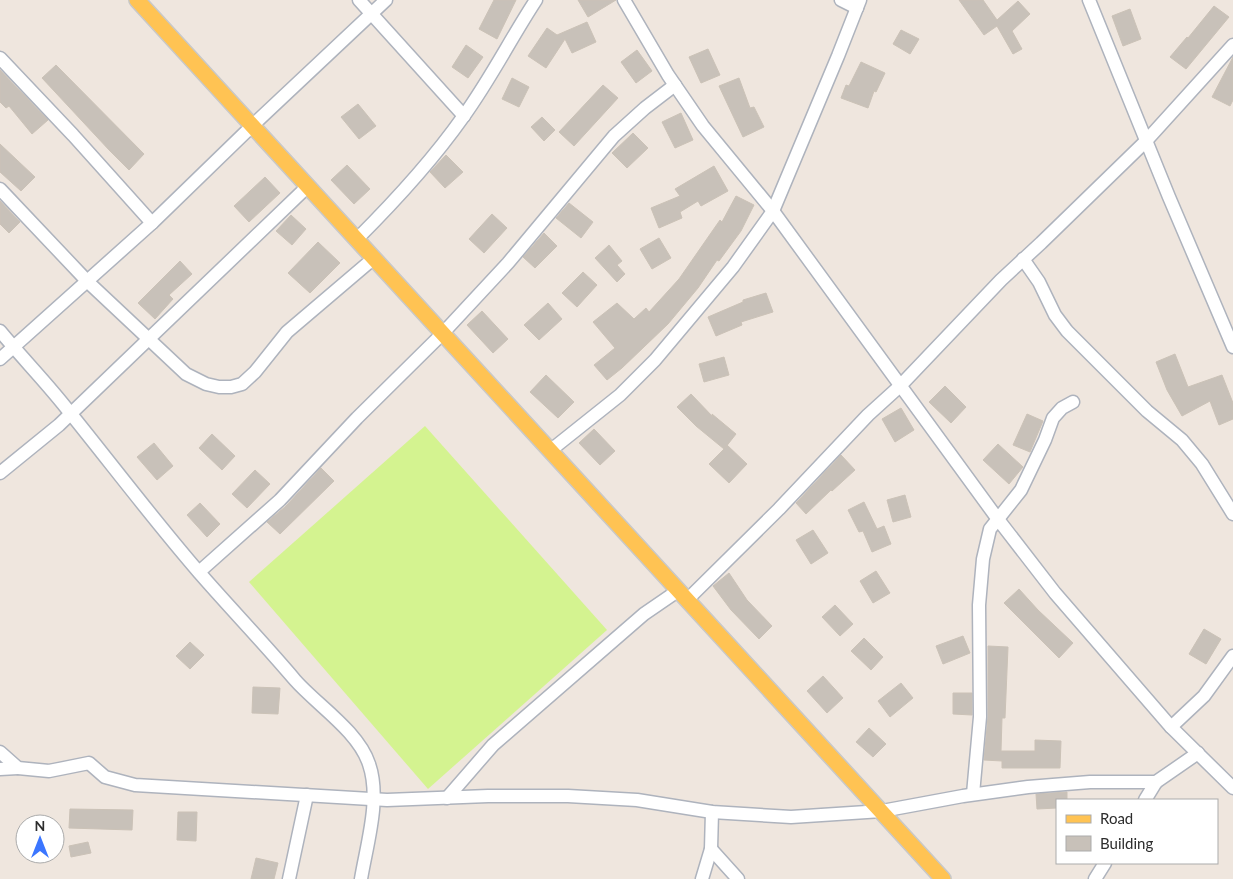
<svg xmlns="http://www.w3.org/2000/svg" width="1233" height="879" font-family="Lato,sans-serif">
<style>
.pitch{fill:#d4f390}
.building{fill:#c8c1b9;stroke:#cbc2b7}
.lines{fill:none;stroke-linecap:round;stroke-linejoin:round}
.minor-casing{stroke:#aeb3bd;stroke-width:15}
.major-casing{stroke:#c8c8c8;stroke-width:18}
.minor{stroke:#fff;stroke-width:12}
.major{stroke:#ffc353;stroke-width:15}
</style>
<rect width="100%" height="100%" fill="#efe6de"/>
<!-- pitch -->
<polygon class="pitch" points="425,426 607,630 428,789 249,582"/>
<!-- building -->
<g class="building">
<polygon points="494,0 516,0 497,39 479,29"/>
<polygon points="578,0 616,0 588,17"/>
<polygon points="959,0 983,0 997,20 1018,1 1030,14 1012,31 1022,49 1013,54 997,26 984,35"/>
<polygon points="1214,6 1229,17 1186,69 1170,57 1187,37 1188,38"/>
<polygon points="1130,9 1141,39 1123,46 1112,16"/>
<polygon points="587,22 596,42 572,53 565,39 546,68 528,56 547,28 557,35"/>
<polygon points="901,30 919,39 910,54 893,44"/>
<polygon points="466,45 483,57 468,78 452,67"/>
<polygon points="708,49 720,75 701,83 689,57"/>
<polygon points="637,50 652,71 636,83 621,62"/>
<polygon points="1233,57 1233,100 1230,106 1212,97"/>
<polygon points="861,62 885,73 876,92 874,91 868,108 841,98 846,85 849,86"/>
<polygon points="56,65 144,154 129,170 110,151 42,78"/>
<polygon points="0,70 48,120 32,134 9,106 6,108 0,102"/>
<polygon points="512,78 529,87 519,107 502,99"/>
<polygon points="739,78 750,108 754,107 764,127 743,137 719,86"/>
<polygon points="603,85 618,98 574,146 559,132"/>
<polygon points="358,104 376,126 359,139 341,117"/>
<polygon points="681,113 693,140 675,148 662,122"/>
<polygon points="542,117 555,130 544,141 531,127"/>
<polygon points="633,133 648,148 627,168 612,153"/>
<polygon points="0,144 35,177 21,191 0,172"/>
<polygon points="446,155 463,172 445,188 430,172"/>
<polygon points="347,165 370,189 354,204 331,180"/>
<polygon points="714,166 728,191 701,206 698,201 680,212 682,218 659,228 651,208 680,196 675,189"/>
<polygon points="265,177 280,193 249,222 234,206"/>
<polygon points="736,196 754,205 741,231 719,261 717,260 698,288 668,324 622,368 607,380 594,365 615,348 593,322 617,303 634,319 646,308 649,312 679,279 720,220 722,222"/>
<polygon points="0,201 20,222 9,233 0,224"/>
<polygon points="569,203 593,222 581,238 556,218"/>
<polygon points="492,214 507,228 484,253 469,239"/>
<polygon points="291,215 306,229 292,245 276,231"/>
<polygon points="544,233 557,246 535,268 523,257"/>
<polygon points="659,238 671,258 652,269 640,249"/>
<polygon points="318,242 340,263 310,293 288,273"/>
<polygon points="609,245 622,261 617,265 625,274 617,282 595,258"/>
<polygon points="180,261 192,274 169,295 173,299 155,319 138,303"/>
<polygon points="583,272 597,285 577,307 562,293"/>
<polygon points="766,293 773,312 741,322 742,325 716,336 708,317 743,302 743,300"/>
<polygon points="548,303 562,319 539,340 524,325"/>
<polygon points="482,311 508,339 493,353 467,325"/>
<polygon points="1175,354 1188,387 1222,375 1233,403 1233,419 1219,425 1210,401 1182,416 1167,390 1156,362"/>
<polygon points="724,357 729,375 704,382 699,364"/>
<polygon points="546,375 574,402 558,418 530,392"/>
<polygon points="945,386 966,407 951,423 929,402"/>
<polygon points="691,394 713,417 712,414 736,434 725,448 727,445 747,464 729,483 709,464 724,449 696,426 677,407"/>
<polygon points="901,408 914,430 895,442 882,419"/>
<polygon points="1027,414 1043,421 1030,452 1013,445"/>
<polygon points="594,429 615,451 600,465 579,443"/>
<polygon points="212,434 235,456 222,470 199,448"/>
<polygon points="154,443 173,466 157,480 137,457"/>
<polygon points="998,444 1023,467 1009,484 983,460"/>
<polygon points="841,455 855,470 832,491 831,490 806,514 796,503"/>
<polygon points="321,468 334,481 280,534 267,522 286,506"/>
<polygon points="255,470 270,484 247,508 232,494"/>
<polygon points="905,495 911,517 893,522 887,500"/>
<polygon points="864,502 877,529 884,526 891,544 872,552 863,531 859,532 848,510"/>
<polygon points="200,503 220,524 207,537 187,515"/>
<polygon points="813,530 828,553 811,564 796,540"/>
<polygon points="876,571 890,593 873,603 860,581"/>
<polygon points="729,573 747,600 772,626 759,639 731,610 713,586"/>
<polygon points="1019,589 1038,610 1073,643 1059,658 1004,603"/>
<polygon points="835,605 853,624 840,636 822,617"/>
<polygon points="1204,629 1221,639 1206,664 1189,654"/>
<polygon points="963,636 970,653 943,664 936,646"/>
<polygon points="864,638 883,657 871,670 851,651"/>
<polygon points="190,642 204,655 190,669 176,656"/>
<polygon points="988,646 1008,647 1005,718 1002,718 1001,751 1035,751 1035,740 1061,741 1060,768 1002,768 1002,761 984,760 988,717"/>
<polygon points="823,676 843,698 827,713 807,691"/>
<polygon points="901,683 913,698 890,717 878,701"/>
<polygon points="253,687 280,688 278,714 252,713"/>
<polygon points="953,693 972,693 972,715 953,714"/>
<polygon points="869,728 886,744 873,757 856,742"/>
<polygon points="1067,792 1067,800 1057,800 1057,808 1037,809 1036,794"/>
<polygon points="70,809 133,810 132,830 69,828"/>
<polygon points="178,812 197,812 196,841 177,840"/>
<polygon points="88,842 91,853 71,857 69,846"/>
<polygon points="256,858 278,863 274,879 251,879"/>
</g>
<g class="lines">
<defs>
<g id="minor">
<polyline points="359,0 464,116"/>
<polyline points="624,0 668,75 703,126 773,211 997,518 1055,593 1171,727 1233,788"/>
<polyline points="841,0 857,8"/>
<polyline points="1089,0 1169,197 1233,347"/>
<polyline points="0,58 73,135 152,223"/>
<polyline points="0,189 88,282 186,374 206,384 219,387 231,387 242,384 255,372 287,332 374,258"/>
<path d="M 357,239 C 395,201 432,161 463,117 C 490,80 511,38 536,0"/>
<polyline points="1023,259 1039,282 1055,315 1067,331 1147,411 1182,440 1202,464 1233,514"/>
<path d="M 0,331 C 23,359 49,385 71,414 C 113,466 153,519 197,570 C 229,607 263,642 295,680 C 317,705 358,731 369,764 C 381,799 367,843 361,879"/>
<polyline points="0,359 152,223 253,125 386,0"/>
<polyline points="551,450 620,395 655,360 733,267 773,211 838,56 860,0"/>
<polyline points="0,473 59,425 308,186"/>
<polyline points="199,572 280,500 357,418 443,333 508,263 614,136 645,108 675,85"/>
<polyline points="688,599 779,509 868,415 900,386 1001,280 1041,243 1146,141 1233,45"/>
<polyline points="1171,727 1204,696 1233,656"/>
<polyline points="0,752 18,768 49,771 89,763 105,777 135,785 387,800 488,796 568,796 637,800 712,812 791,817 882,811 963,796 1028,787 1090,782 1156,782 1198,753"/>
<polyline points="0,769 18,768"/>
<polyline points="973,794 980,717 979,605 983,559 990,529 1021,490 1045,440 1053,418 1062,408 1073,402"/>
<polyline points="447,798 493,745 644,614 679,590"/>
<polyline points="1145,800 1156,782"/>
<polyline points="711,849 738,879"/>
<polyline points="289,879 307,795"/>
<polyline points="702,879 711,849 712,812"/>
<polyline points="1095,879 1105,863"/>
</g>
<polyline id="major" points="137,0 943,879"/>
</defs>
<!-- minor casing -->
<use href="#minor" class="minor-casing"/>
<!-- major casing -->
<use href="#major" class="major-casing"/>
<!-- minor -->
<use href="#minor" class="minor"/>
<!-- major -->
<use href="#major" class="major"/>
</g>
<!-- legend -->
<rect x="1056" y="799" width="162" height="65" fill="#ffffff" stroke="#ababab"/>
<rect x="1066" y="815" width="25" height="8" fill="#ffc353" stroke="#ababab"/>
<text x="1100" y="824" font-size="15" fill="#2d2d2d">Road</text>
<rect x="1066" y="836" width="25" height="15" fill="#c8c1b9" stroke="#ababab"/>
<text x="1100" y="849" font-size="15" fill="#2d2d2d">Building</text>
<!-- north arrow -->
<g transform="translate(40 839)"><circle r="24" fill="#ffffff" stroke="#ababab"/>
<path d="M0-4L9 19L0 12L-9 19Z" fill="#3b76ff"/>
<text y="-8" font-size="14" font-weight="bold" text-anchor="middle" fill="#2d2d2d">N</text>
</g>
</svg>
